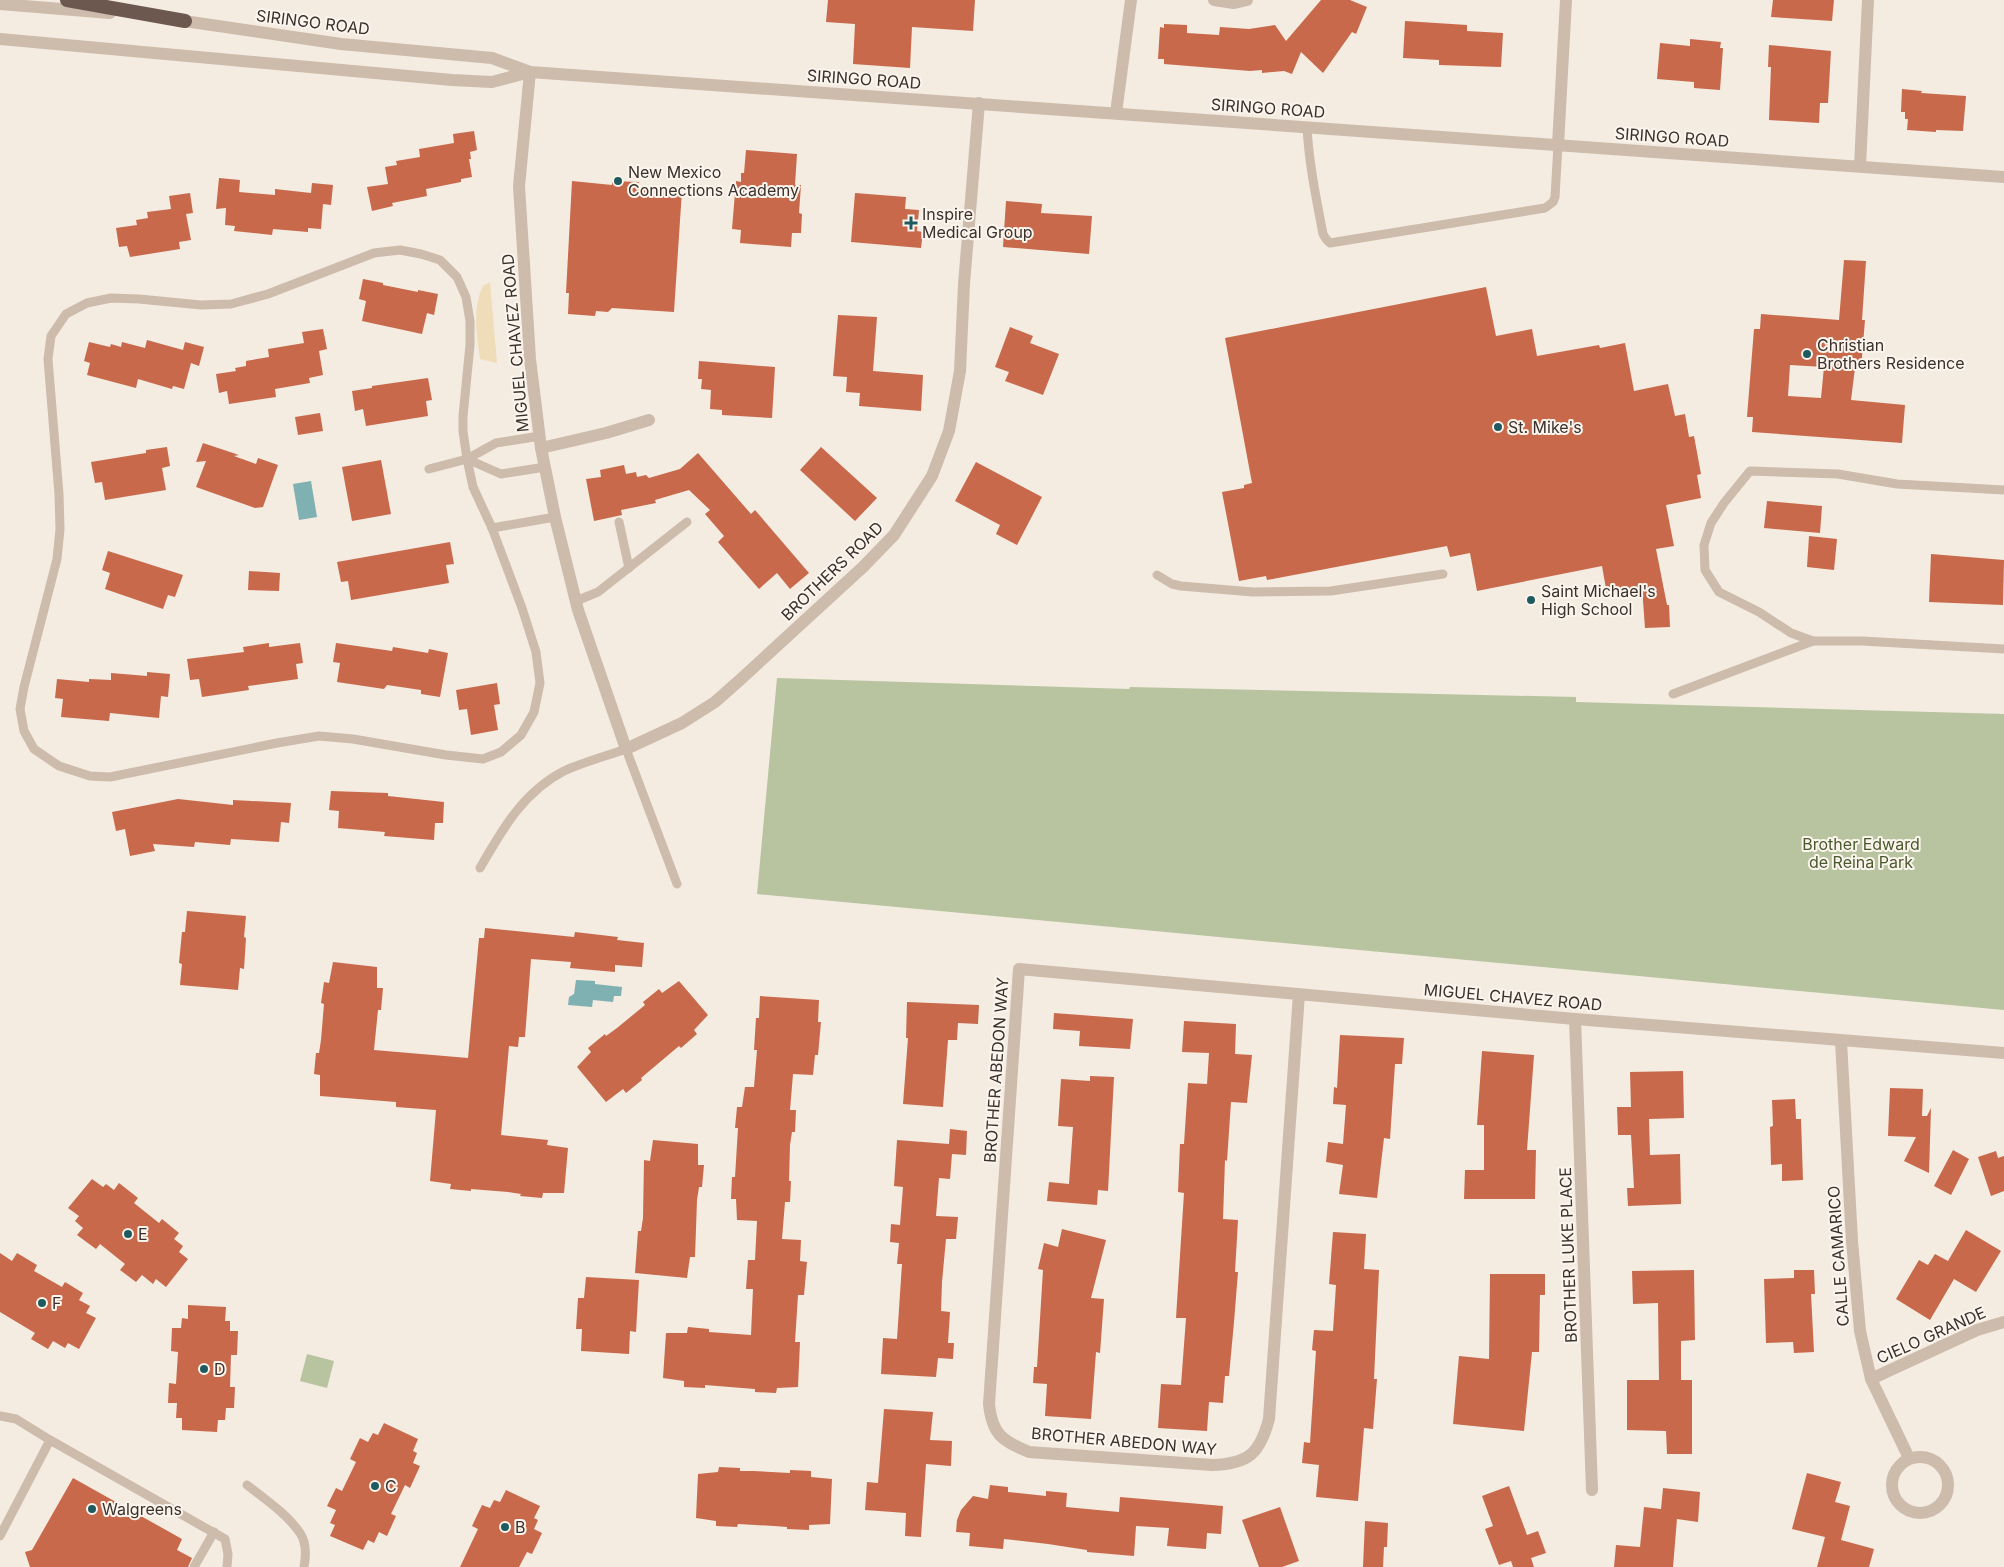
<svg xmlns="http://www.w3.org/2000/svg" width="2004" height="1567" font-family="Inter,sans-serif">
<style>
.green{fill:#b8c4a0}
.sand{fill:#efdcb8}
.water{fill:#7fb0b2}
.building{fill:#c8694b;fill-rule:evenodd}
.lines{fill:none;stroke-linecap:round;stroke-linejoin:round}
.service{stroke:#cdbbac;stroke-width:9}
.minor{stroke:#cdbbac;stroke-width:12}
.tertiary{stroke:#cdbbac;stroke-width:12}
.trunk{stroke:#6c584f;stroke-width:14}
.poi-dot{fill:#1f5a5e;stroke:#fbf5ee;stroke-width:2}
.labels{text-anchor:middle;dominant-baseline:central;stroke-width:4;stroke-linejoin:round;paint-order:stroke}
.street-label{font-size:16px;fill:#3b302b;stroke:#fbf5ee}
.poi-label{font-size:16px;fill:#3b302b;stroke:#fbf5ee;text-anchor:start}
.park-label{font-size:16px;fill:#4a5a2e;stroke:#fbf5ee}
</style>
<rect width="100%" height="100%" fill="#f4ebe1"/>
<!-- green -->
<g class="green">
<polygon points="777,678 1129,689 1130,687 1576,697 1576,702 2004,714 2004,1010 757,894"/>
<polygon points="307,1354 334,1361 327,1388 300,1381"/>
</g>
<!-- sand -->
<path class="sand" d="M 490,282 L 497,363 L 480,359 C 477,334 472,309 483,286 Z"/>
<!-- water -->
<g class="water">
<polygon points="311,481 317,517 299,520 293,484"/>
<polygon points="576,980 595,981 595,984 622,987 621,996 614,996 613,1002 593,1000 592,1007 568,1005 569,997 574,994"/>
</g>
<!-- building -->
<g class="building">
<polygon points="828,0 975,0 973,31 912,27 910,68 853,64 855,24 826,22"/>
<polygon points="1321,0 1350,0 1367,7 1356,34 1352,32 1323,73 1301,52 1292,74 1284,71 1262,73 1262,70 1250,71 1164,64 1164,59 1158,59 1160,27 1164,28 1164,24 1187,25 1187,33 1219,35 1220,27 1249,29 1275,25 1286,41"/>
<polygon points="1773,0 1834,0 1832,21 1771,17"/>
<polygon points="1405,21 1467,25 1467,31 1503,33 1501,67 1439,65 1439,60 1403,58"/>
<polygon points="1690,39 1721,42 1720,48 1723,48 1720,90 1694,88 1694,82 1657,79 1660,43 1690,46"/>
<polygon points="1769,45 1831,51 1828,103 1820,103 1819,123 1769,120 1771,67 1768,67"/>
<polygon points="1902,89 1922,91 1921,93 1966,96 1963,131 1936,130 1936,132 1907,130 1908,119 1905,119 1905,112 1901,112"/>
<polygon points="474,131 477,150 470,152 471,159 469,159 472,177 461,179 461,182 426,189 427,196 392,203 393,206 372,211 367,187 388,184 385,167 397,165 396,161 420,157 419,149 454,143 453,134"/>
<polygon points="746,150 797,154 795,185 801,185 799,213 802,214 801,233 792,233 791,247 740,243 741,230 732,229 736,181 741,182 741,173 744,173"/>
<polygon points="219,178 240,180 239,192 275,195 275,189 311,193 312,183 333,185 331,205 323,204 321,229 308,228 308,232 273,229 272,235 234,231 235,226 225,225 226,208 216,209"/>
<polygon points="572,181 612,185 612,181 639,182 638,187 682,190 674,312 612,308 608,312 596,311 595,316 568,314 569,293 566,293"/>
<polygon points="190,193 193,213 186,214 191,240 179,242 180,249 130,257 127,246 119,247 116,228 137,225 136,220 148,218 147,212 171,209 169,196"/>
<polygon points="855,193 906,197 905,209 919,210 917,231 923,232 921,248 851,242"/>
<polygon points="1006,201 1042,204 1041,213 1092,216 1089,254 1003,247"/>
<path d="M 1844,260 L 1866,261 L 1862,320 L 1865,320 L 1861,369 L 1855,368 L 1851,400 L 1905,405 L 1902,443 L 1752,432 L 1753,417 L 1747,417 L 1754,329 L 1760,329 L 1761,314 L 1839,320 ZM 1790,365 L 1824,367 L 1821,398 L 1788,396 Z"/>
<polygon points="363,279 383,283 383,285 418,292 418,290 438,294 434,315 427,313 422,334 362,321 366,301 359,299"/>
<polygon points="1486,287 1496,336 1532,329 1537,356 1599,345 1600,348 1625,343 1634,391 1668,384 1675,416 1685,414 1689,437 1694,436 1701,474 1697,475 1701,498 1666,505 1674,546 1656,549 1667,605 1669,605 1670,627 1645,628 1642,587 1607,594 1602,566 1477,591 1470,553 1450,557 1447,546 1267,580 1266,576 1239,581 1222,492 1244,488 1244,485 1252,483 1225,338"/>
<polygon points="838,315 877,317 873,371 923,375 921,411 859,406 860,393 846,392 847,377 833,376"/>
<polygon points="1010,327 1033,336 1030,343 1059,354 1043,395 1005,381 1009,372 995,367"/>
<polygon points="323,329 327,349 319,351 323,375 309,378 310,383 275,389 276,397 229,404 227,391 219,393 216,374 236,371 235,368 246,366 246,361 269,357 268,349 304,343 302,332"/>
<polygon points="147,340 183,350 185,342 204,347 199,366 191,363 184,389 173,386 172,389 138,379 136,388 87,375 90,363 84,361 89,342 110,347 111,344 121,347 122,342 145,348"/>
<polygon points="699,361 775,367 772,418 722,415 722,410 710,409 711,390 701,389 702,379 698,379"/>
<polygon points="428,378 432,400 426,401 428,416 366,426 363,409 355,411 352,391 372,388 372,386"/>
<polygon points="320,413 323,431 298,435 295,417"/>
<polygon points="203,443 239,455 234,456 256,464 258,458 278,465 263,507 255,508 196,487 206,461 196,462"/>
<polygon points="167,447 170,466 162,468 166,490 105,500 102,482 95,483 91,462 146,453 146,450"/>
<polygon points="821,447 877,498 855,521 800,470"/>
<polygon points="698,453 751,514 755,510 809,573 790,589 777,573 759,589 718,542 724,536 705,514 710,510 689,490 655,500 656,503 621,510 622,515 594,521 586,479 601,477 600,470 624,465 626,474 636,472 637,477 646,475 649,478 680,469"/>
<polygon points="381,460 391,514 352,521 342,467"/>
<polygon points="976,462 1042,497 1017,545 996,534 1000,525 955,501"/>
<polygon points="1767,501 1822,506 1820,533 1764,528"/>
<polygon points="1809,536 1837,539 1834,570 1807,567"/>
<polygon points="450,542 454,564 446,565 449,583 351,600 348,581 341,582 337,562"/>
<polygon points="108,551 183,575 175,597 168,595 163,609 105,589 110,573 102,570"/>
<polygon points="1931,554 2004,560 2003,605 1929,602"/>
<polygon points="249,571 280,573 279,591 248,590"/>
<polygon points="269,643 269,647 300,643 303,663 296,664 298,679 248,686 249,690 202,697 199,679 190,680 187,659 244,652 243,647"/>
<polygon points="336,643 392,651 393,647 428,653 429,649 448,653 440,697 421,694 421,690 387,685 384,689 337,682 340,663 333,662"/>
<polygon points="147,672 170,674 168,697 161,696 159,718 110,713 109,721 61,717 63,699 55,698 57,679 89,682 89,679 111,680 111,673 147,676"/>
<polygon points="497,683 500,704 494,705 498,730 471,735 467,709 459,710 456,690"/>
<polygon points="331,791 388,793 388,796 444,802 443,823 435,823 434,840 384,836 385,832 338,828 339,811 329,810"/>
<polygon points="178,799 233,805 233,800 291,803 289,823 281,822 279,842 231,839 230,845 195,842 194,847 153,844 155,851 130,856 125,829 116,831 112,812"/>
<polygon points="187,911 246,916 244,937 246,938 244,969 240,968 238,990 180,985 182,964 179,963 182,932 185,932"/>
<polygon points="485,928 574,937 575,932 618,937 617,940 644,943 642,967 615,965 615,972 570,968 571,962 531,959 525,1037 519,1037 518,1047 509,1046 501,1135 548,1140 547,1145 568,1148 564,1193 543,1193 542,1198 520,1196 521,1194 508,1192 471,1189 471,1191 450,1189 451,1184 430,1181 436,1110 396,1107 396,1102 320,1096 320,1075 314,1074 316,1053 319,1053 321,1040 324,1004 321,1003 324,982 329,983 333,962 377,967 377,988 383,988 381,1010 378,1010 374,1050 468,1058 479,938 484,938"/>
<polygon points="679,981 708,1015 694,1030 697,1034 681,1048 679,1046 641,1078 642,1080 626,1093 623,1089 606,1102 577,1067 591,1052 588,1048 605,1034 606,1036 617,1028 645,1005 643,1002 659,989 662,993"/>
<polygon points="760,996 819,1000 818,1022 821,1022 818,1055 815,1055 813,1075 793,1074 790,1110 796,1110 795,1132 792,1132 790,1145 789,1181 791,1181 790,1202 785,1202 782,1239 801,1240 800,1261 807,1262 804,1295 798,1295 795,1342 800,1342 798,1387 777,1388 776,1393 755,1392 755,1389 742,1388 705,1385 705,1388 684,1387 684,1381 663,1378 666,1333 687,1333 688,1327 709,1329 709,1332 751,1335 753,1289 746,1289 748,1260 755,1260 757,1221 737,1220 736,1199 731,1199 732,1177 735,1177 738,1128 735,1128 737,1107 742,1107 745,1087 754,1087 757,1050 754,1050 756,1018 759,1018"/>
<polygon points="907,1002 979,1005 978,1024 958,1023 957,1040 948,1040 943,1107 903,1104 908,1038 906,1038"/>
<polygon points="1054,1013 1133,1019 1130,1049 1079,1046 1080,1031 1053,1029"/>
<polygon points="1184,1021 1236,1024 1235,1054 1252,1055 1247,1103 1231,1102 1227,1161 1225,1160 1223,1219 1238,1220 1235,1272 1238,1272 1234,1322 1229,1376 1225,1376 1223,1403 1209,1402 1207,1431 1158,1428 1161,1384 1181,1385 1186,1318 1176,1318 1184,1193 1178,1192 1180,1144 1184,1144 1188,1083 1207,1084 1209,1053 1182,1052"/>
<polygon points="1340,1035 1404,1038 1402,1064 1395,1064 1390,1139 1384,1138 1377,1198 1339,1194 1343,1165 1326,1162 1328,1142 1343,1144 1346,1105 1333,1104 1334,1087 1337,1088"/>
<polygon points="1482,1051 1534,1055 1527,1150 1536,1150 1535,1199 1464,1199 1465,1170 1484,1170 1484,1125 1477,1125"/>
<polygon points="1683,1071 1684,1118 1649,1119 1650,1155 1680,1154 1681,1204 1628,1206 1627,1188 1634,1188 1631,1135 1618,1135 1617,1107 1631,1107 1630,1072"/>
<polygon points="1090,1076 1114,1077 1108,1191 1098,1190 1097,1205 1047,1201 1049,1182 1069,1184 1073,1127 1058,1126 1061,1079 1090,1081"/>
<polygon points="1890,1088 1923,1089 1922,1116 1927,1116 1931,1108 1929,1173 1904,1161 1916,1137 1888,1136"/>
<polygon points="1795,1099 1796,1119 1801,1119 1803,1180 1782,1181 1782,1164 1771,1165 1770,1127 1773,1126 1772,1100"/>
<polygon points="950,1129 967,1131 966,1155 952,1154 950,1179 939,1178 936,1216 958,1217 956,1239 946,1239 942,1282 941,1311 950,1312 948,1343 954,1343 953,1359 938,1358 936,1377 881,1374 883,1338 897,1339 902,1264 897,1264 899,1243 890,1242 891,1224 900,1225 903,1187 894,1186 897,1140 949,1144"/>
<polygon points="653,1140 698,1144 698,1165 704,1165 702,1187 699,1187 697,1200 695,1257 690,1257 687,1278 635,1273 638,1231 641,1231 643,1218 644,1160 650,1161"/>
<polygon points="1953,1150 1969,1159 1951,1195 1934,1186"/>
<polygon points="1996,1151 1998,1158 2004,1156 2004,1191 1991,1196 1978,1157"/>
<polygon points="92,1179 103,1187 106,1184 114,1190 119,1183 138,1198 134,1203 159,1223 162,1219 179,1233 174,1239 183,1246 179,1252 188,1259 166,1287 156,1279 153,1284 142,1275 136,1282 120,1270 125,1264 100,1244 96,1249 77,1235 83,1228 75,1221 79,1216 68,1208"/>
<polygon points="1062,1229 1106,1240 1091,1298 1104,1299 1100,1353 1096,1352 1091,1419 1045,1416 1047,1384 1033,1383 1034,1367 1037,1367 1043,1270 1038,1269 1044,1243 1058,1247"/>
<polygon points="1966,1230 2001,1251 1976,1292 1954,1279 1930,1320 1896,1299 1919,1260 1928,1265 1935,1254 1948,1261"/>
<polygon points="1333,1232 1366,1234 1364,1269 1379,1270 1374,1379 1377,1379 1373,1429 1364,1428 1358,1501 1316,1497 1319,1465 1302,1463 1304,1442 1310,1443 1316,1351 1312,1350 1314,1330 1333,1331 1336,1285 1329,1284"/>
<polygon points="0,1253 12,1261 17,1253 37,1265 34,1271 62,1287 65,1282 83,1293 79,1300 90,1306 86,1313 96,1318 79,1349 68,1343 65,1348 53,1341 48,1349 31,1339 35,1333 0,1312"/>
<polygon points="1694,1270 1695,1340 1681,1341 1681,1380 1692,1380 1692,1454 1667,1454 1666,1431 1627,1430 1627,1380 1659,1380 1658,1303 1633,1304 1632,1271"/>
<polygon points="1794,1270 1814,1270 1815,1294 1811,1294 1814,1352 1794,1353 1793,1342 1766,1343 1764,1279 1794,1278"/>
<polygon points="1490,1274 1545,1274 1545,1295 1540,1295 1539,1352 1532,1352 1524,1431 1453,1424 1459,1356 1489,1359"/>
<polygon points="586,1277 639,1280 636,1332 630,1331 629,1354 581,1351 582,1329 576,1329 578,1298 584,1298"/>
<polygon points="188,1305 226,1307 225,1321 230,1321 230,1331 238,1331 237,1355 231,1355 230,1387 235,1387 234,1408 226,1408 225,1420 218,1420 217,1432 182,1430 182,1418 176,1418 177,1403 168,1403 169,1383 176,1384 178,1352 171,1351 172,1328 181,1328 182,1318 188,1319"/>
<polygon points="884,1409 933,1412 930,1440 952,1441 951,1466 926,1464 921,1537 905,1536 906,1513 865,1510 867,1482 878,1483"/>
<polygon points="384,1423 418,1439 413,1451 417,1453 413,1463 420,1466 410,1488 405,1485 391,1514 396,1516 387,1536 379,1532 374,1543 368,1540 363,1550 330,1536 335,1525 330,1523 336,1510 327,1506 336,1488 342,1491 356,1462 350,1459 360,1438 368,1442 373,1433 378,1435"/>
<polygon points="719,1467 740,1468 740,1471 753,1471 790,1473 790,1470 811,1471 811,1477 832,1479 830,1524 809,1525 809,1530 787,1529 787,1527 774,1526 738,1524 737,1527 716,1526 716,1521 696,1518 698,1474 718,1472"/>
<polygon points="1807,1473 1841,1482 1835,1502 1850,1506 1841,1540 1874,1549 1869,1567 1817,1567 1825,1537 1792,1529"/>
<polygon points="73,1478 182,1539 177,1550 192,1558 188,1567 30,1567 25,1552 32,1550"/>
<polygon points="990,1485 1008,1487 1008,1492 1046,1496 1046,1491 1067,1493 1066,1507 1119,1512 1120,1497 1223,1506 1221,1534 1207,1533 1206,1549 1167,1546 1169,1528 1136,1526 1134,1556 1087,1552 1087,1550 1048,1544 1004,1539 1003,1549 969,1546 970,1533 956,1532 957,1520 961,1510 973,1496 988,1499"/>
<polygon points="1509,1486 1527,1535 1538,1531 1546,1553 1531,1558 1534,1567 1513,1567 1511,1561 1499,1565 1485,1529 1493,1526 1482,1496"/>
<polygon points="1663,1488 1700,1492 1698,1522 1677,1519 1673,1567 1614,1567 1616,1545 1640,1547 1644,1507 1661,1509"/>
<polygon points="506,1490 540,1506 534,1518 538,1520 534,1529 542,1533 532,1554 527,1552 519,1567 460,1567 478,1529 472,1526 482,1505 490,1508 494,1500 500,1502"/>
<polygon points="1280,1507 1299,1561 1282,1567 1259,1567 1242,1520"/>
<polygon points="1365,1521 1388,1523 1387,1547 1384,1547 1383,1567 1363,1567"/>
</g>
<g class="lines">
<!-- service -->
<g class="service">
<path d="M 1307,127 C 1309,164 1316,197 1323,234 L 1326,239 L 1330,243 L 1545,208 L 1553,202 L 1555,197 L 1558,145"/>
<polygon points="400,250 421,254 440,260 457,277 466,297 470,321 470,345 463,416 463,431 467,459 473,487 492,528 522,608 536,652 540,683 534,712 521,735 501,752 483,759 446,755 353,739 319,736 277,743 110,777 90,776 59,766 34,749 24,731 20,709 24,687 57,559 60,529 59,494 48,359 51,336 66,314 87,303 111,298 139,299 201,305 231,304 268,294 374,253"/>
<polyline points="467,459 501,474 545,467"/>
<polyline points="429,469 467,459 496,443 540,436"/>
<polyline points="2004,490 1897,484 1838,474 1750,471 1724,503 1711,523 1704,545 1705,570 1719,592 1759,612 1791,633 1813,641 1862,641 2004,649"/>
<polyline points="619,522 629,568"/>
<polyline points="492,528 555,517"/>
<polyline points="1157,575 1172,584 1181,586 1253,592 1331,591 1443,574"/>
<polyline points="576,601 598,592 687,522"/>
<polyline points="1673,694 1813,641"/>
<path d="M 480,868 C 502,830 523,792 564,771 C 583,762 606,756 626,749 L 677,884"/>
<polyline points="0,1416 16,1419 50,1440 225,1539 228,1554 227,1567"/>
<path d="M 247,1485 C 265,1499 287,1514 300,1533 C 307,1543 306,1556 304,1567"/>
<polyline points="0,1536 50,1440"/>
<polyline points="194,1567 214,1532"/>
</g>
<!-- minor -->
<g class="minor">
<polyline points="1214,0 1234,3 1247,0"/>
<polyline points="530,72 519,186 530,359 541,448 555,517 578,610 626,749 682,723 715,702 741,679 863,567 894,535 932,476 949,431 960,371 964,284 979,103"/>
<polyline points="1116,113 1131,0"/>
<polyline points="1558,145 1566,0"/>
<polyline points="1860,166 1868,0"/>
<polyline points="541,448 606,433 649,420"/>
<path d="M 1299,994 L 1269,1419 C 1260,1453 1249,1464 1212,1465 L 1029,1452 C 1002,1441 992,1434 989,1404 L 1019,969 L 1575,1019 L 2004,1053"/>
<polyline points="1575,1019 1592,1490"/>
<polyline points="1841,1041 1852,1241 1860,1331 1871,1379 1909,1458"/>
<polyline points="1871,1379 1977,1330 2004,1322"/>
<circle cx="1920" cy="1485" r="28"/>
</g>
<!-- tertiary -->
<g class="tertiary">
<polyline points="0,4 110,13"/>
<polyline points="177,20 341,44 492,58 530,72 2004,177"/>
<polyline points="0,39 452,80 492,82 530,72"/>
</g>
<!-- trunk -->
<polyline class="trunk" points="67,0 185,21"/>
</g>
<!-- markers -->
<g class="poi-dot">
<circle cx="618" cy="181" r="5"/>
<path d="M908.5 215.5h5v5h5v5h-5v5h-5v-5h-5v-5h5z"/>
<circle cx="1807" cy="354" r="5"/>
<circle cx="1498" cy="427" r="5"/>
<circle cx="1531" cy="600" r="5"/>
<circle cx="128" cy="1234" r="5"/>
<circle cx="42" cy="1303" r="5"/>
<circle cx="204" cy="1369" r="5"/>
<circle cx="375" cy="1486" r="5"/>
<circle cx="92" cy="1509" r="5"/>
<circle cx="505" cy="1527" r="5"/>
</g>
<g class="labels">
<!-- street labels -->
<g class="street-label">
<text transform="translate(313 22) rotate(7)">SIRINGO ROAD</text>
<text transform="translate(864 79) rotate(4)">SIRINGO ROAD</text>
<text transform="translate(1268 108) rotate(4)">SIRINGO ROAD</text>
<text transform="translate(1672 137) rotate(4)">SIRINGO ROAD</text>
<text transform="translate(515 343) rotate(-95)">MIGUEL CHAVEZ ROAD</text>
<text transform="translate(832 571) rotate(-44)">BROTHERS ROAD</text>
<text transform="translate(1513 997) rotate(5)">MIGUEL CHAVEZ ROAD</text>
<text transform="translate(996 1070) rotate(-86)">BROTHER ABEDON WAY</text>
<text transform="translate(1568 1255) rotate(-92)">BROTHER LUKE PLACE</text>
<text transform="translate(1838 1256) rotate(-94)">CALLE CAMARICO</text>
<text transform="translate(1931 1335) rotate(-24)">CIELO GRANDE</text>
<text transform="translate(1124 1441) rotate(5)">BROTHER ABEDON WAY</text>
</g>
<!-- poi labels -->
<g class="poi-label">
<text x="628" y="172">New Mexico<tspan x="628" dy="18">Connections Academy</tspan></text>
<text x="922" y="214">Inspire<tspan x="922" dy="18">Medical Group</tspan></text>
<text x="1817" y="345">Christian<tspan x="1817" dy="18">Brothers Residence</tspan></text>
<text x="1508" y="427">St. Mike's</text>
<text x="1541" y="591">Saint Michael's<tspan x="1541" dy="18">High School</tspan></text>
<text x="138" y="1234">E</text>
<text x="52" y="1303">F</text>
<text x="214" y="1369">D</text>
<text x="385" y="1486">C</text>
<text x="102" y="1509">Walgreens</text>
<text x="515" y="1527">B</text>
</g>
<!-- park labels -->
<g class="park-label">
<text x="1861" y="844">Brother Edward<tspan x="1861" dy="18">de Reina Park</tspan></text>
</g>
</g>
</svg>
